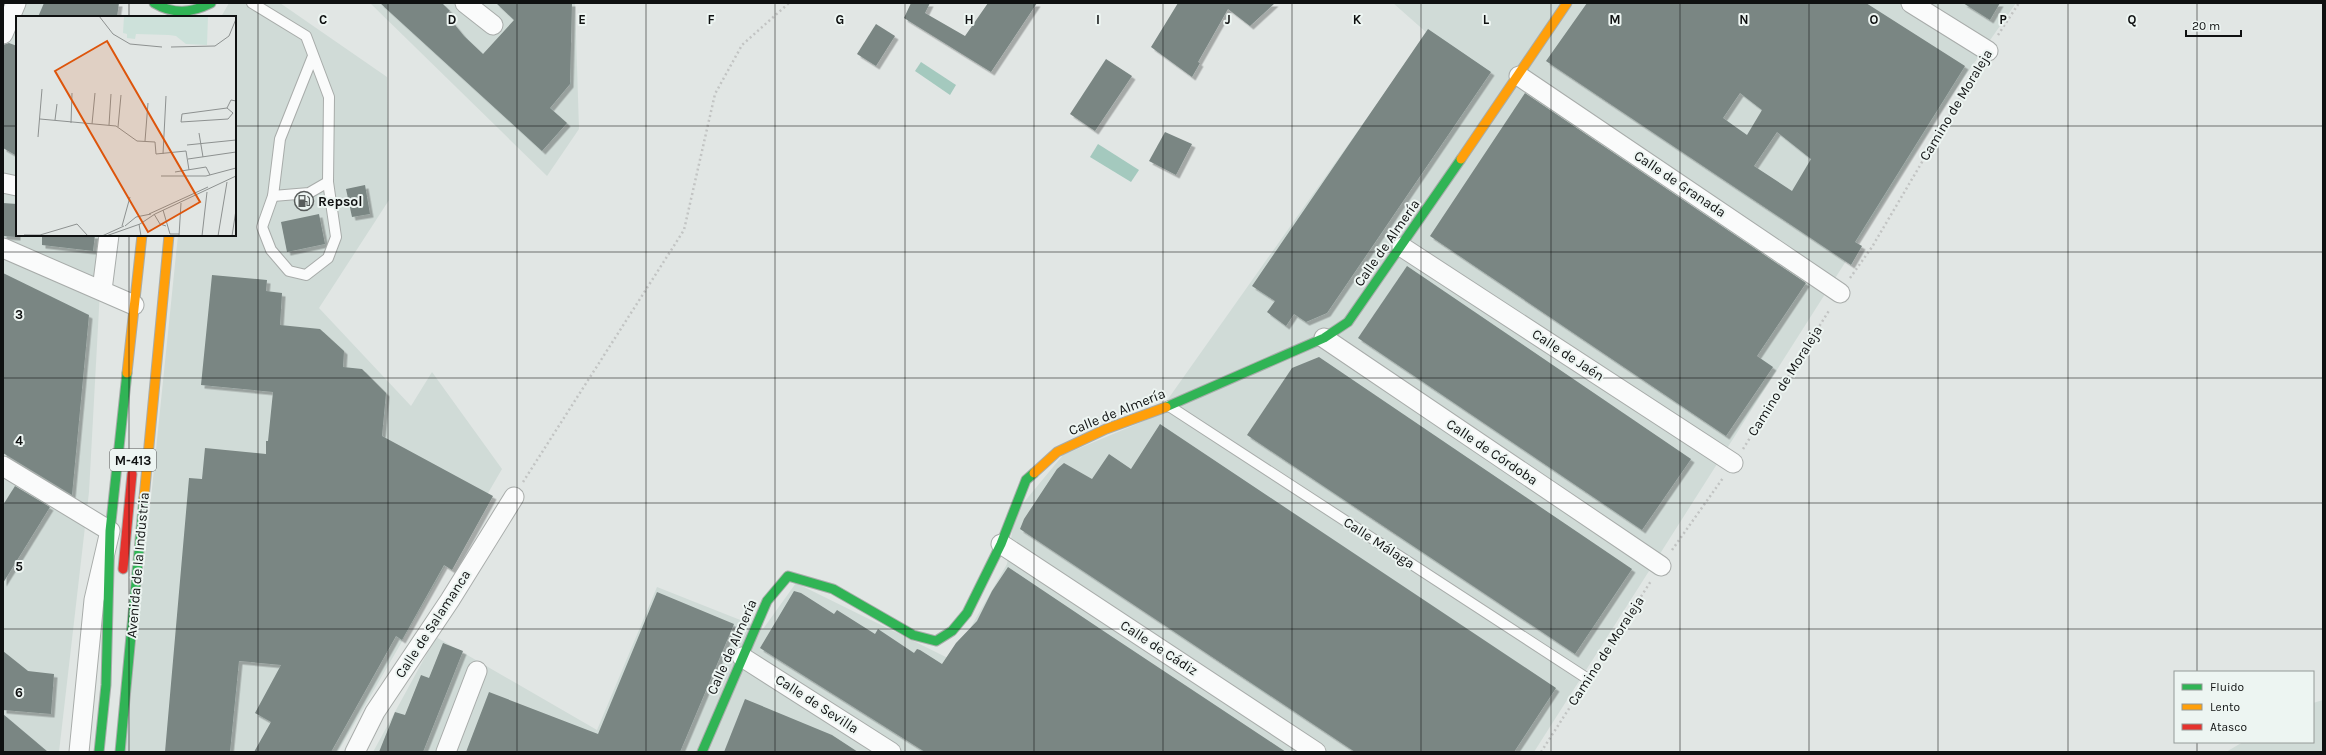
<svg xmlns="http://www.w3.org/2000/svg" width="2326" height="755" font-family="Karla,sans-serif">
<style>
.built{fill:#d0dbd7}
.water{fill:#a4c9be}
.building{fill:#7a8683;fill-rule:evenodd;filter:url(#shadow)}
.lines{fill:none;stroke-linecap:round;stroke-linejoin:round}
.lane-casing{stroke:#a8acaa;stroke-width:12}
.street-casing{stroke:#a8acaa;stroke-width:21}
.fast-casing{stroke:#a8acaa;stroke-width:11}
.slow-casing{stroke:#a8acaa;stroke-width:11}
.jam-casing{stroke:#a8acaa;stroke-width:11}
.path{stroke:#c2c4c3;stroke-width:2.5;stroke-dasharray:2 3;stroke-linecap:butt}
.lane{stroke:#fafbfb;stroke-width:10}
.street{stroke:#fafbfb;stroke-width:19}
.fast{stroke:#30b455;stroke-width:9}
.slow{stroke:#ff9f0a;stroke-width:9}
.jam{stroke:#e5322d;stroke-width:9}
.grid{fill:none;stroke:#0f1111;stroke-width:1;stroke-opacity:0.55}
.labels{text-anchor:middle;dominant-baseline:central;stroke-width:4;stroke-linejoin:round;paint-order:stroke}
.shield{fill:#edf5f2;stroke:#525554;stroke-width:1}
.shield-label{font-size:13px;font-weight:bold;fill:#0f1111}
.street-label{font-size:14px;fill:#0f1111;stroke:#edf5f2}
.poi-label{font-size:14px;font-weight:bold;fill:#0f1111;stroke:#edf5f2;text-anchor:start}
.inset-road{fill:none;stroke:#8d9190;stroke-width:1}
.view{fill:#dd550c;fill-opacity:0.15;stroke:#dd550c;stroke-width:2}
.inset-edge{fill:none;stroke:#0f1111;stroke-width:2}
.grid-label{font-size:13px;text-anchor:middle;font-weight:bold;fill:#0f1111;stroke:#edf5f2;stroke-width:4;stroke-linejoin:round;paint-order:stroke}
</style>
<defs>
<filter id="shadow"><feDropShadow dx="3.5" dy="3.5" stdDeviation="0" flood-color="#0004"/></filter>
</defs>
<rect width="100%" height="100%" fill="#e1e6e4"/>
<!-- built -->
<g class="built">
<polygon points="3,3 115,3 114,17 17,17 17,235 103,235 89,492 59,752 3,752"/>
<polygon points="229,3 280,3 387,77 389,200 319,308 411,406 432,372 502,469 338,752 125,752 178,235 235,235 235,17 221,17"/>
<polygon points="370,3 575,3 579,129 547,176"/>
<polygon points="1393,3 2016,3 1949,99 1534,752 373,752 436,637 597,730 657,587 763,629 796,583 952,660 1007,564 1015,513 1063,455 1156,416 1427,33"/>
<polygon points="2323,700 2323,752 2226,752 2243,742 2313,742 2313,703"/>
</g>
<!-- water -->
<g class="water">
<polygon points="921,62 956,85 950,95 915,71"/>
<polygon points="1098,144 1139,170 1131,182 1090,157"/>
</g>
<!-- building -->
<g class="building">
<polygon points="44,3 119,3 117,17 38,17"/>
<polygon points="380,3 442,3 450,11 446,14 464,36 483,54 514,20 496,3 572,3 570,84 550,108 567,123 542,151"/>
<polygon points="911,3 930,3 925,13 965,36 988,3 1037,3 991,72 904,18"/>
<polygon points="1178,3 1275,3 1250,26 1228,9 1198,62 1200,63 1192,77 1151,47"/>
<path d="M 1587,3 L 1866,3 L 1965,66 L 1855,242 L 1862,246 L 1851,265 L 1546,61 ZM 1740,93 L 1762,110 L 1747,135 L 1723,118 ZM 1777,132 L 1811,159 L 1792,191 L 1754,166 Z"/>
<polygon points="1963,3 2000,3 1990,20"/>
<polygon points="876,24 895,36 876,66 857,54"/>
<polygon points="1428,29 1491,72 1327,313 1306,322 1294,314 1286,326 1267,312 1275,301 1252,286"/>
<polygon points="9,43 17,46 17,156 3,148 3,45"/>
<polygon points="1106,59 1132,76 1095,131 1070,114"/>
<polygon points="1525,93 1806,283 1757,356 1773,367 1726,436 1430,236"/>
<polygon points="1165,132 1192,144 1176,175 1149,161"/>
<polygon points="365,185 370,214 352,217 346,189"/>
<polygon points="3,203 17,204 17,237 3,236"/>
<polygon points="319,214 325,244 287,252 281,222"/>
<polygon points="42,235 95,235 93,251 42,245"/>
<polygon points="1407,266 1691,459 1642,530 1358,338"/>
<polygon points="3,273 89,315 72,495 3,453"/>
<polygon points="212,275 267,280 266,291 282,293 280,325 320,329 344,351 343,367 362,369 386,393 382,436 493,496 452,570 444,565 402,640 396,636 331,752 254,752 271,722 255,713 281,665 239,661 230,752 165,752 189,478 202,479 205,448 266,454 266,441 268,441 273,392 201,385"/>
<polygon points="1319,357 1632,569 1575,654 1247,435 1292,368"/>
<polygon points="1160,424 1556,688 1514,752 1355,752 1020,529 1024,519 1057,469 1064,463 1092,479 1109,454 1131,469"/>
<polygon points="15,486 50,507 3,583 3,505"/>
<polygon points="1008,567 1099,628 1286,752 925,752 760,648 794,591 801,593 834,614 837,610 875,634 878,629 914,653 917,649 920,650 942,664 956,643 977,621 992,591"/>
<polygon points="657,592 734,624 680,752 466,752 489,692 598,734"/>
<polygon points="443,643 463,651 423,752 379,752 395,712 405,715 421,675 429,678"/>
<polygon points="3,651 28,671 54,674 51,714 3,710"/>
<polygon points="745,699 832,735 858,752 724,752"/>
<polygon points="3,714 48,752 3,752"/>
</g>
<g class="lines">
<defs>
<g id="lane">
<polyline points="252,3 306,36 329,97 328,182 309,193 273,196 280,139 313,56"/>
<polyline points="273,196 262,227 271,250 289,271 306,275 328,258 336,237 328,182"/>
<polyline points="1169,406 1588,679"/>
</g>
<g id="street">
<polyline points="465,3 493,25"/>
<polyline points="1911,3 1988,51"/>
<polyline points="3,34 16,3"/>
<polyline points="1519,76 1840,293"/>
<polyline points="3,183 17,186"/>
<polyline points="1402,247 1733,463"/>
<polyline points="3,248 134,305"/>
<polyline points="102,290 109,235"/>
<polyline points="1324,338 1661,566"/>
<polyline points="3,466 110,531 94,600 79,752"/>
<polyline points="1001,544 1316,752"/>
<polyline points="742,657 891,752"/>
<polyline points="355,752 375,712 450,600 514,497"/>
<polyline points="446,752 477,671"/>
</g>
<g id="fast">
<path d="M 154,3 C 174,15 191,13 211,3"/>
<polyline points="1166,407 1324,338 1348,322 1461,159"/>
<polyline points="99,752 106,685 110,531 127,373"/>
<polyline points="120,752 144,498"/>
<polyline points="702,752 767,601 788,576 833,589 913,635 936,641 952,631 967,613 1001,544 1026,480 1034,473"/>
</g>
<g id="slow">
<polyline points="1461,159 1567,3"/>
<polyline points="127,373 142,235"/>
<polyline points="1034,473 1057,452 1106,429 1166,407"/>
<polyline points="144,498 169,235"/>
</g>
<polyline id="jam" points="123,569 132,474"/>
</defs>
<!-- lane casing -->
<use href="#lane" class="lane-casing"/>
<!-- street casing -->
<use href="#street" class="street-casing"/>
<!-- fast casing -->
<use href="#fast" class="fast-casing"/>
<!-- slow casing -->
<use href="#slow" class="slow-casing"/>
<!-- jam casing -->
<use href="#jam" class="jam-casing"/>
<!-- path -->
<g class="path">
<polyline points="1998,35 2019,3"/>
<polyline points="1850,278 1872,247 1978,67"/>
<polyline points="1743,449 1830,309"/>
<polyline points="523,482 684,230 715,94 742,45 789,3"/>
<polyline points="1672,550 1723,478"/>
<polyline points="1595,668 1651,581"/>
<polyline points="1541,752 1581,690"/>
</g>
<!-- lane -->
<use href="#lane" class="lane"/>
<!-- street -->
<use href="#street" class="street"/>
<!-- fast -->
<use href="#fast" class="fast"/>
<!-- slow -->
<use href="#slow" class="slow"/>
<!-- jam -->
<use href="#jam" class="jam"/>
</g>
<!-- grid -->
<path class="grid" d="M 129,3 L 129,17M 258,3 L 258,752M 388,3 L 388,752M 517,3 L 517,752M 646,3 L 646,752M 775,3 L 775,752M 905,3 L 905,752M 1034,3 L 1034,752M 1163,3 L 1163,752M 1292,3 L 1292,752M 1421,3 L 1421,752M 1551,3 L 1551,752M 1680,3 L 1680,752M 1809,3 L 1809,752M 1938,3 L 1938,752M 2068,3 L 2068,752M 2197,3 L 2197,672M 3,126 L 17,126M 235,126 L 2323,126M 129,235 L 129,752M 3,252 L 2323,252M 3,378 L 2323,378M 3,503 L 2323,503M 3,629 L 2323,629M 2197,742 L 2197,752"/>
<!-- icons -->
<defs>
<symbol id="fuel-ring" viewBox="-11 -11 22 22"><circle r="9.5" fill="#edf5f2" stroke="#585c5b" stroke-width="1.5"/><path d="M-5.5-6h7V0h2V4h1.3V-2.5L3-4.5l.8-.8L6-3V5H2.5V1h-1V6h-7ZM-4.2-4.7v3.2H.2V-4.7Z" fill="#585c5b"/></symbol>
</defs>
<g fill-rule="evenodd">
<use href="#fuel-ring" x="293" y="190" width="22" height="22"/>
</g>
<g class="labels">
<!-- shield labels -->
<rect class="shield" x="110" y="449" width="46" height="22" rx="3"/>
<g class="shield-label">
<text x="133" y="460">M-413</text>
</g>
<!-- street labels -->
<g class="street-label">
<text transform="translate(1956 105) rotate(-59)">Camino de Moraleja</text>
<text transform="translate(1680 184) rotate(34)">Calle de Granada</text>
<text transform="translate(1387 243) rotate(-55)">Calle de Almería</text>
<text transform="translate(1568 355) rotate(33)">Calle de Jaén</text>
<text transform="translate(1785 381) rotate(-58)">Camino de Moraleja</text>
<text transform="translate(1117 412) rotate(-22)">Calle de Almería</text>
<text transform="translate(1492 452) rotate(34)">Calle de Córdoba</text>
<text transform="translate(1379 543) rotate(33)">Calle Málaga</text>
<text transform="translate(138 565) rotate(-85)">Avenida de la Industria</text>
<text transform="translate(433 624) rotate(-57)">Calle de Salamanca</text>
<text transform="translate(732 647) rotate(-66)">Calle de Almería</text>
<text transform="translate(1159 648) rotate(33)">Calle de Cádiz</text>
<text transform="translate(1606 651) rotate(-57)">Camino de Moraleja</text>
<text transform="translate(817 704) rotate(33)">Calle de Sevilla</text>
</g>
<!-- poi labels -->
<g class="poi-label">
<text x="318" y="201">Repsol</text>
</g>
</g>
<!-- overview -->
<g transform="translate(16 16)">
<rect width="220" height="220" fill="#e1e6e4"/>
<path d="M 108,0 L 192,0 L 191,29 L 170,28 L 160,20 L 153,19 L 120,18 L 119,23 L 111,22 L 111,18 L 107,17 Z" fill="#cde1da"/>
<path class="inset-road" d="M 83,0 L 97,18 L 114,28 L 146,31M 155,31 L 199,30 L 213,20 L 220,3M 211,92 L 217,97 L 212,103 L 165,106 L 166,98 ZM 211,92 L 215,84 L 220,85M 24,103 L 100,110 L 121,125 L 139,126 L 140,138 L 170,135 L 173,154M 39,104 L 41,88M 55,107 L 56,77M 76,108 L 79,77M 93,109 L 95,78M 102,111 L 105,79M 183,117 L 187,141M 22,121 L 26,73M 129,125 L 132,87M 171,129 L 220,124M 147,138 L 150,80M 172,143 L 220,136M 159,156 L 190,151 L 194,159M 145,160 L 190,160 L 220,152M 147,194 L 154,218 L 163,218M 133,198 L 192,171M 138,198 L 144,208 L 150,210M 123,208 L 125,220M 106,210 L 114,181M 109,210 L 120,201 L 135,198M 8,219 L 24,219 L 61,208 L 72,220M 86,220 L 108,210M 90,220 L 124,208 L 139,198 L 220,160M 163,220 L 165,187M 186,220 L 191,176M 202,220 L 211,166M 216,220 L 220,194"/>
<path class="view" d="M 91,25 L 184,186 L 132,216 L 39,55 Z"/>
<rect width="220" height="220" class="inset-edge"/>
</g>
<g class="grid-label">
<text x="323" y="24">C</text>
<text x="452" y="24">D</text>
<text x="582" y="24">E</text>
<text x="711" y="24">F</text>
<text x="840" y="24">G</text>
<text x="969" y="24">H</text>
<text x="1098" y="24">I</text>
<text x="1228" y="24">J</text>
<text x="1357" y="24">K</text>
<text x="1486" y="24">L</text>
<text x="1615" y="24">M</text>
<text x="1744" y="24">N</text>
<text x="1874" y="24">O</text>
<text x="2003" y="24">P</text>
<text x="2132" y="24">Q</text>
<text x="19" y="319">3</text>
<text x="19" y="445">4</text>
<text x="19" y="571">5</text>
<text x="19" y="697">6</text>
</g>
<!-- border -->
<rect width="2326" height="755" fill="none" stroke="#0f1111" stroke-width="8"/>
<!-- legend -->
<rect x="2174" y="671" width="140" height="72" fill="#edf5f2" stroke="#949a98"/>
<rect x="2182" y="684" width="20" height="6" fill="#30b455" stroke="#949a98"/>
<text x="2210" y="691" font-size="12" fill="#0f1111">Fluido</text>
<rect x="2182" y="704" width="20" height="6" fill="#ff9f0a" stroke="#949a98"/>
<text x="2210" y="711" font-size="12" fill="#0f1111">Lento</text>
<rect x="2182" y="724" width="20" height="6" fill="#e5322d" stroke="#949a98"/>
<text x="2210" y="731" font-size="12" fill="#0f1111">Atasco</text>
<!-- scale -->
<path d="M2186 30v6h55v-6" fill="none" stroke="#0f1111" stroke-width="2"/>
<text x="2192" y="30" font-size="12" fill="#0f1111" stroke="#edf5f2" stroke-width="3" paint-order="stroke">20 m</text>
</svg>
